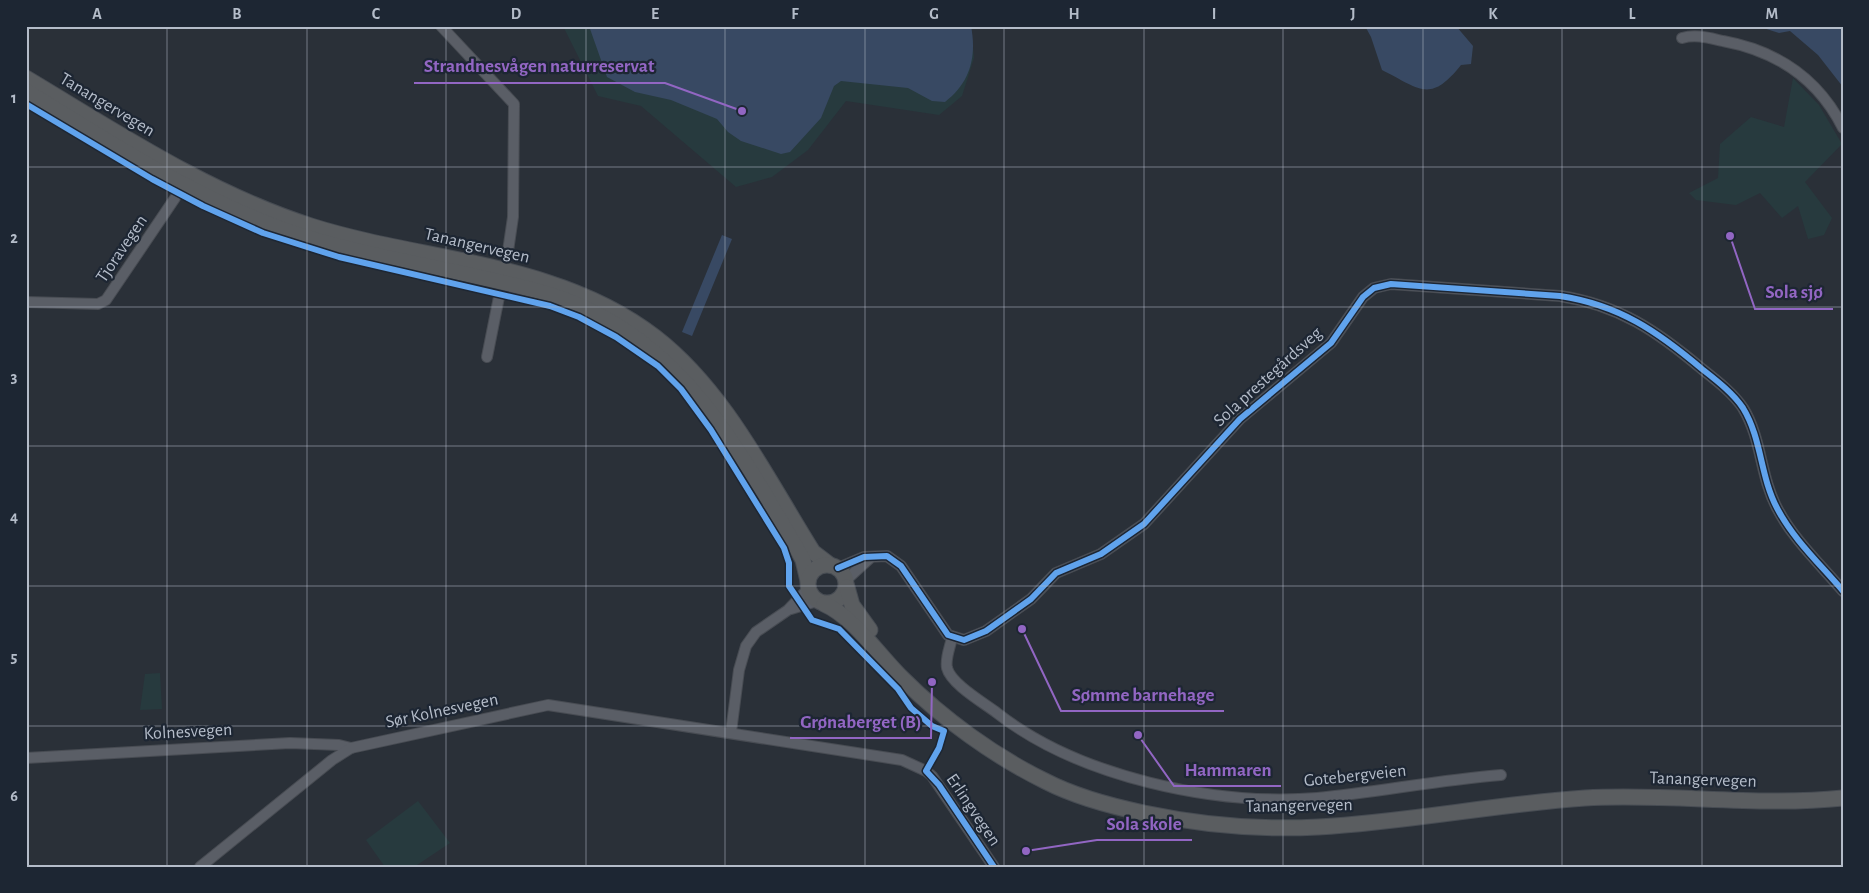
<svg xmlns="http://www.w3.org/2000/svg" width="1869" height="893" font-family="'Alegreya Sans',sans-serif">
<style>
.green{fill:#273a3e}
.water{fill:#384963}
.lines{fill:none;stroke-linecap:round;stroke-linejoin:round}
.minor-casing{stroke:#484c53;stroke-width:12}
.highway-casing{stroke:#474c53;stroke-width:17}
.minor{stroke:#5a5e66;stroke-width:10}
.highway{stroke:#5a5d60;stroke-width:15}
.cycleway-casing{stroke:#1d2633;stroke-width:9}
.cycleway{stroke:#60a3ed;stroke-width:6}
.grid{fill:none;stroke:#b4bcc9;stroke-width:1;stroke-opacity:0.55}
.labels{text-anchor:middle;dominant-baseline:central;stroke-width:4.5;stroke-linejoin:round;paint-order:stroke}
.street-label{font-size:18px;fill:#b4bcc9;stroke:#1d2633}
.leader{fill:none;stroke:#9266c3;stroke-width:2}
.callout-dot{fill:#9266c3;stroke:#1d2633;stroke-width:2}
.callout-label{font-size:19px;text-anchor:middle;font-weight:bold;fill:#9266c3;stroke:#1d2633;stroke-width:4.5;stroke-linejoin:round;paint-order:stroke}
.neatline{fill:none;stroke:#b4bcc9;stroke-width:2}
.grid-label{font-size:16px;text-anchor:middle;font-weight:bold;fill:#b4bcc9}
</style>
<rect width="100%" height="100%" fill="#2a3038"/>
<!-- green -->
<g class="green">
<polygon points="563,26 971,26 974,58 962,96 939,115 846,101 808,150 772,177 736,187 641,106 598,96"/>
<polygon points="1793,78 1819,105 1842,144 1805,182 1832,218 1824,235 1808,239 1798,206 1782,218 1760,193 1736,205 1696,200 1689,193 1718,178 1720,144 1751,117 1784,127"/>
<polygon points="160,673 162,709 140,710 145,674"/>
<polygon points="418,801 450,843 414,867 385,867 366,840"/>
</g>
<!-- water -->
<g class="water">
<path d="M 589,26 L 971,26 C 977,57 970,83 945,102 L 932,101 L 908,88 L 841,81 L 834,86 L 821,118 L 790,152 L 781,154 L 741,141 L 728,132 L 717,119 L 671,100 L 635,92 L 607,77 Z"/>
<path d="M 1365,26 L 1456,26 L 1473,46 L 1471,64 L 1461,65 C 1430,104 1420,89 1382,70 L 1371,37 Z"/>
<polygon points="1757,26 1843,26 1843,87 1818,55 1790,31 1779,33"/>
<polygon points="722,235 732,239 692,336 682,332"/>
</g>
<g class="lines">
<defs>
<g id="minor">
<polyline points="441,26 514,104 513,217 507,258"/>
<path d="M 1682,38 C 1696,34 1709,38 1723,41 C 1777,51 1818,78 1843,128"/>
<polyline points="26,302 98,304 106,300 175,198"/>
<polyline points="487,357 499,297"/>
<path d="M 838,568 L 864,557 L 887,556 L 901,566 L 948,635 L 964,640 L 986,631 L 1031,599 L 1056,573 L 1101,554 L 1144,524 L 1240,419 L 1331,343 L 1363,297 L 1374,288 L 1391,284 L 1560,296 C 1619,305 1657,331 1702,369 C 1716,380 1733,393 1743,408 C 1762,439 1760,476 1777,508 C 1793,539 1820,564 1843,591"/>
<polyline points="846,580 870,558"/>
<polyline points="791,609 817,601"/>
<path d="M 952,638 C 950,647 945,659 947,668 C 951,684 984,703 997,713 C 1079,777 1214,806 1317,798 C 1378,792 1439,780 1501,775"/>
<polyline points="731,732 739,670 746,646 756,632 788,610 808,589"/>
<polyline points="26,758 290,743 339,745 351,748"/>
<polyline points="200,867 332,760 351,748 548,705 902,760 926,771 932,776 994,867"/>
</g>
<g id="highway">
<path d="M 26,78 C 118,133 208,193 311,226 C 425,262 557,261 655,337 C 725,391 767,479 813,552 L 830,565"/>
<path d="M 26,91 C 111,143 196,199 290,232 C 372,259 458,269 541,292 C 674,329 732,438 797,549 L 803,560 L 808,581"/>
<circle cx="827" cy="584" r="19"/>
<polyline points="847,587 852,605 870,630"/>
<path d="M 824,604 C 854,617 879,656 903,679 C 943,719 994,756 1045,781 C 1076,797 1110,806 1144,813 C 1201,825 1260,830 1318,827 C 1408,822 1496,804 1585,798 C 1671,793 1757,807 1843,798"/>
</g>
</defs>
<!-- minor casing -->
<use href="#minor" class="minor-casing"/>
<!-- highway casing -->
<use href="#highway" class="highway-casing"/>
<!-- minor -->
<use href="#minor" class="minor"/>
<!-- highway -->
<use href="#highway" class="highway"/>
<defs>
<g id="cycleway">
<polyline points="26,104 152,179 203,206 263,233 339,257 550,306 579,317 616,337 658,366 681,389 711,430 784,548 789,563 789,586 812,620 839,629 898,689 911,708 932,726 944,731 939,748 926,771 939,785 994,867"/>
<path d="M 838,568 L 864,557 L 887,556 L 901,566 L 948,635 L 964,640 L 986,631 L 1031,599 L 1056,573 L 1101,554 L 1144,524 L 1240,419 L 1331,343 L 1363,297 L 1374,288 L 1391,284 L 1560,296 C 1619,305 1657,331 1702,369 C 1716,380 1733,393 1743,408 C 1762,439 1760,476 1777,508 C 1793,539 1820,564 1843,591"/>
</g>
</defs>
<!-- cycleway casing -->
<use href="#cycleway" class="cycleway-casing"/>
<!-- cycleway -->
<use href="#cycleway" class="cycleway"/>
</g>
<!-- grid -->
<path class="grid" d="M 167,26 L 167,867M 307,26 L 307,867M 446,26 L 446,867M 586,26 L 586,867M 725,26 L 725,867M 865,26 L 865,867M 1004,26 L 1004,867M 1144,26 L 1144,867M 1283,26 L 1283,867M 1423,26 L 1423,867M 1562,26 L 1562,867M 1702,26 L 1702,867M 26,167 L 1843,167M 26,307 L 1843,307M 26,446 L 1843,446M 26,586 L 1843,586M 26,726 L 1843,726"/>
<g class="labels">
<!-- street labels -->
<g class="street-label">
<text transform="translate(107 105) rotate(31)">Tanangervegen</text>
<text transform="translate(477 246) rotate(13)">Tanangervegen</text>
<text transform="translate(122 249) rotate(-56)">Tjoravegen</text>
<text transform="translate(1268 377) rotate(-42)">Sola prestegårdsveg</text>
<text transform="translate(442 711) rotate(-12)">Sør Kolnesvegen</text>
<text transform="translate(188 732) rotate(-3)">Kolnesvegen</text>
<text transform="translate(1355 776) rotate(-6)">Gotebergveien</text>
<text transform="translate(1703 780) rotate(2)">Tanangervegen</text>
<text transform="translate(1299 806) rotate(-1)">Tanangervegen</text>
<text transform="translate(973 810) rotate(56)">Erlingvegen</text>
</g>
</g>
<!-- callouts -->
<path class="leader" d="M742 111L665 83H414M1730 236L1755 309H1833M1022 629L1061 711H1224M932 682L931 738H790M1138 735L1174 786H1281M1026 851L1097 840H1192"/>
<g class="callout-dot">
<circle cx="742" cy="111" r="5"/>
<circle cx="1730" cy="236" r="5"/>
<circle cx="1022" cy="629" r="5"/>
<circle cx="932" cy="682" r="5"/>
<circle cx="1138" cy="735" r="5"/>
<circle cx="1026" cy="851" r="5"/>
</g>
<g class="callout-label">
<text x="539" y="72">Strandnesvågen naturreservat</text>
<text x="1794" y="298">Sola sjø</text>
<text x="1143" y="701">Sømme barnehage</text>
<text x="861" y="728">Grønaberget (B)</text>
<text x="1228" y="776">Hammaren</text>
<text x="1144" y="830">Sola skole</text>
</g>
<!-- border -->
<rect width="1869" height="893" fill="none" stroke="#1d2633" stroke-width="55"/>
<rect x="28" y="28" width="1814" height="838" class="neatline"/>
<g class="grid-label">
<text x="97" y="19">A</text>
<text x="237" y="19">B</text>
<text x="376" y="19">C</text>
<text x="516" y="19">D</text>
<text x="655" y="19">E</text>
<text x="795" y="19">F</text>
<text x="934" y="19">G</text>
<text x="1074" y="19">H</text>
<text x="1214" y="19">I</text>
<text x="1353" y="19">J</text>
<text x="1493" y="19">K</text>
<text x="1632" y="19">L</text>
<text x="1772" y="19">M</text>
<text x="14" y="103">1</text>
<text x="14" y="243">2</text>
<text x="14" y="382">3</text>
<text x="14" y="522">4</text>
<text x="14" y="662">5</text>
<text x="14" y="801">6</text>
</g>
</svg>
